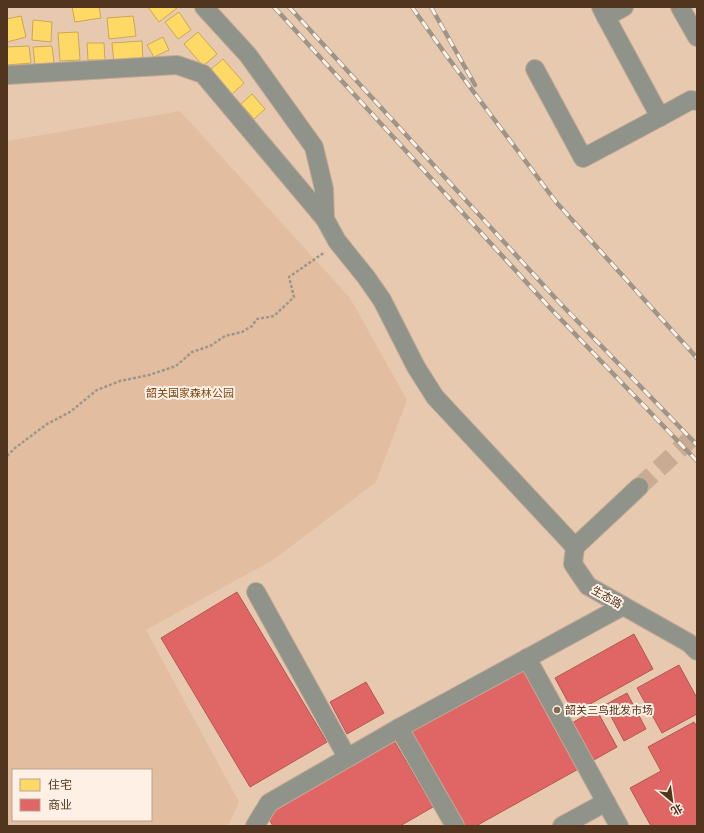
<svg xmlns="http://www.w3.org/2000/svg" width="704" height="833" font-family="'DM Sans','Noto Sans SC',sans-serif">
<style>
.green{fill:#e3bda0;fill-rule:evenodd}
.homes{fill:#ffd966;stroke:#cba850}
.shops{fill:#e06666;stroke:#b55750}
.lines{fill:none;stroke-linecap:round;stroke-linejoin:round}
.minor-tunnel{stroke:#c9ab93;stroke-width:18;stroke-dasharray:18 9;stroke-linecap:butt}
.minor-casing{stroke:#c2a995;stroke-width:20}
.path{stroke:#9c978b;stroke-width:2.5;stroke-dasharray:3 2;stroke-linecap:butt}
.minor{stroke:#90938a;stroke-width:18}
.rail-casing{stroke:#9e9487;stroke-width:4.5}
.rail{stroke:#fff0e5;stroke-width:3;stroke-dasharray:9;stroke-linecap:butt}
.poi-dot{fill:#866951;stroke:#fff0e5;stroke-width:1.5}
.labels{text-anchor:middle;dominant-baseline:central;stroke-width:4;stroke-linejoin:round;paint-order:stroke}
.park-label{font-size:11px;fill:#7c4918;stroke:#fff0e5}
.street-label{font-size:11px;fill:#51351e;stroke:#fff0e5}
.poi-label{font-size:11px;fill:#51351e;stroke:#fff0e5;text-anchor:start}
</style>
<rect width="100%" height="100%" fill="#e7c9b0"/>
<!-- green -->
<path class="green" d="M 180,111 L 350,298 L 407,400 L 376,482 L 273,560 L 146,630 L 239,802 L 228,826 L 7,826 L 7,141 ZM 13,770 L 151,770 L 151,820 L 13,820 Z"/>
<!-- homes -->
<g class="homes">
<polygon points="72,7 99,7 101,18 75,22"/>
<polygon points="148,7 176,7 177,8 159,22"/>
<polygon points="179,12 191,30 178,39 165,22"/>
<polygon points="21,16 26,37 7,42 7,19"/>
<polygon points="133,16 136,36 109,39 107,18"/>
<polygon points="33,20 52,22 51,42 32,40"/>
<polygon points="78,32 80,60 60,61 58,33"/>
<polygon points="198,32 217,54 203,66 184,44"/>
<polygon points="163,37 169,50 154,57 147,45"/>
<polygon points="142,41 143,61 114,64 112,43"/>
<polygon points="87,43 104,43 105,60 88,60"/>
<polygon points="29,46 31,63 7,65 7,47"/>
<polygon points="52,46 54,63 35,65 33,47"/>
<polygon points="223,59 244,83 231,95 210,70"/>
<polygon points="252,94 265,109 254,119 241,104"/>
</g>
<!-- shops -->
<g class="shops">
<polygon points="237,592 327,742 250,787 161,638"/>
<polygon points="634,634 653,669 574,713 555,678"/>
<polygon points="679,665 697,698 697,714 662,733 637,688"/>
<polygon points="526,666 582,767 476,826 464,826 411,730"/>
<polygon points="366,682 384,713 347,734 330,702"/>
<polygon points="627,693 646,729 624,741 605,705"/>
<polygon points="596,709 617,747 592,761 572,723"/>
<polygon points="694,722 697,727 697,826 651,826 630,788 661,771 648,747"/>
<polygon points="393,739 433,807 400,826 273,826 266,814"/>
</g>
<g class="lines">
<!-- minor-tunnel -->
<polyline class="minor-tunnel" points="639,487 697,433"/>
<defs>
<g id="minor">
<polyline points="204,7 248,55 314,147 324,189 325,219 337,241 366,277 382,300 416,367 435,397 575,547"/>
<polyline points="601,7 606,17 624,7"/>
<polyline points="680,7 697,37"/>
<polyline points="606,17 660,117 691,100 697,101"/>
<polyline points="535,69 583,158 660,117"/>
<polyline points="7,75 177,65 203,74 325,219"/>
<polyline points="639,487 575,547 573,564 588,586 689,643 697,651"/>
<polyline points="256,592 347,757"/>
<polyline points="527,658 619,826"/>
<polyline points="255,826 269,803 399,728"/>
<polyline points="455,826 399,728 623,606"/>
<polyline points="562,826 606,802"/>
</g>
</defs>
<!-- minor casing -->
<use href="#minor" class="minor-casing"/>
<!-- path -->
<polyline class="path" points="7,456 15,448 47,424 70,412 97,390 120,381 149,375 176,366 192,352 210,346 225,336 242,332 252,326 257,319 274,316 294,297 289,277 325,252"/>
<!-- minor -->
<use href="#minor" class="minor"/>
<defs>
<g id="rail">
<polyline points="274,7 550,308 697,461"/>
<polyline points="289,7 558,301 697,445"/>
<polyline points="412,7 446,55 556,202 697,358"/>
<polyline points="431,7 475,85"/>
</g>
</defs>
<!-- rail casing -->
<use href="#rail" class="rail-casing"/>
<!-- rail -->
<use href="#rail" class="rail"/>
</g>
<!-- markers -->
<circle class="poi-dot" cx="557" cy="710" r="4"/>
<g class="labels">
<!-- park labels -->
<g class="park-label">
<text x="190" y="393">韶关国家森林公园</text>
</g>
<!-- street labels -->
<g class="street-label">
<text transform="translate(607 597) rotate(29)">生态路</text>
</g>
<!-- poi labels -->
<g class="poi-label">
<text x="565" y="710">韶关三鸟批发市场</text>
</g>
</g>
<!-- border -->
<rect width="704" height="833" fill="none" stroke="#51351e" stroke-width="16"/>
<!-- legend -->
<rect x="12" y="769" width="140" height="52" fill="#fff0e5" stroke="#b9a595"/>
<rect x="20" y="779" width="20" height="12" fill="#ffd966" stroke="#b9a595"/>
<text x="48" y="789" font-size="12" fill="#51351e">住宅</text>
<rect x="20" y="799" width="20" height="12" fill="#e06666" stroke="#b9a595"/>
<text x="48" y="809" font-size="12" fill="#51351e">商业</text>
<!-- north arrow -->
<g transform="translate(672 801) rotate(151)" stroke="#fff0e5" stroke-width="3" paint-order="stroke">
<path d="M0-3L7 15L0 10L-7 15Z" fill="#51351e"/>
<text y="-6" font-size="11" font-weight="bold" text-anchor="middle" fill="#51351e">北</text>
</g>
</svg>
